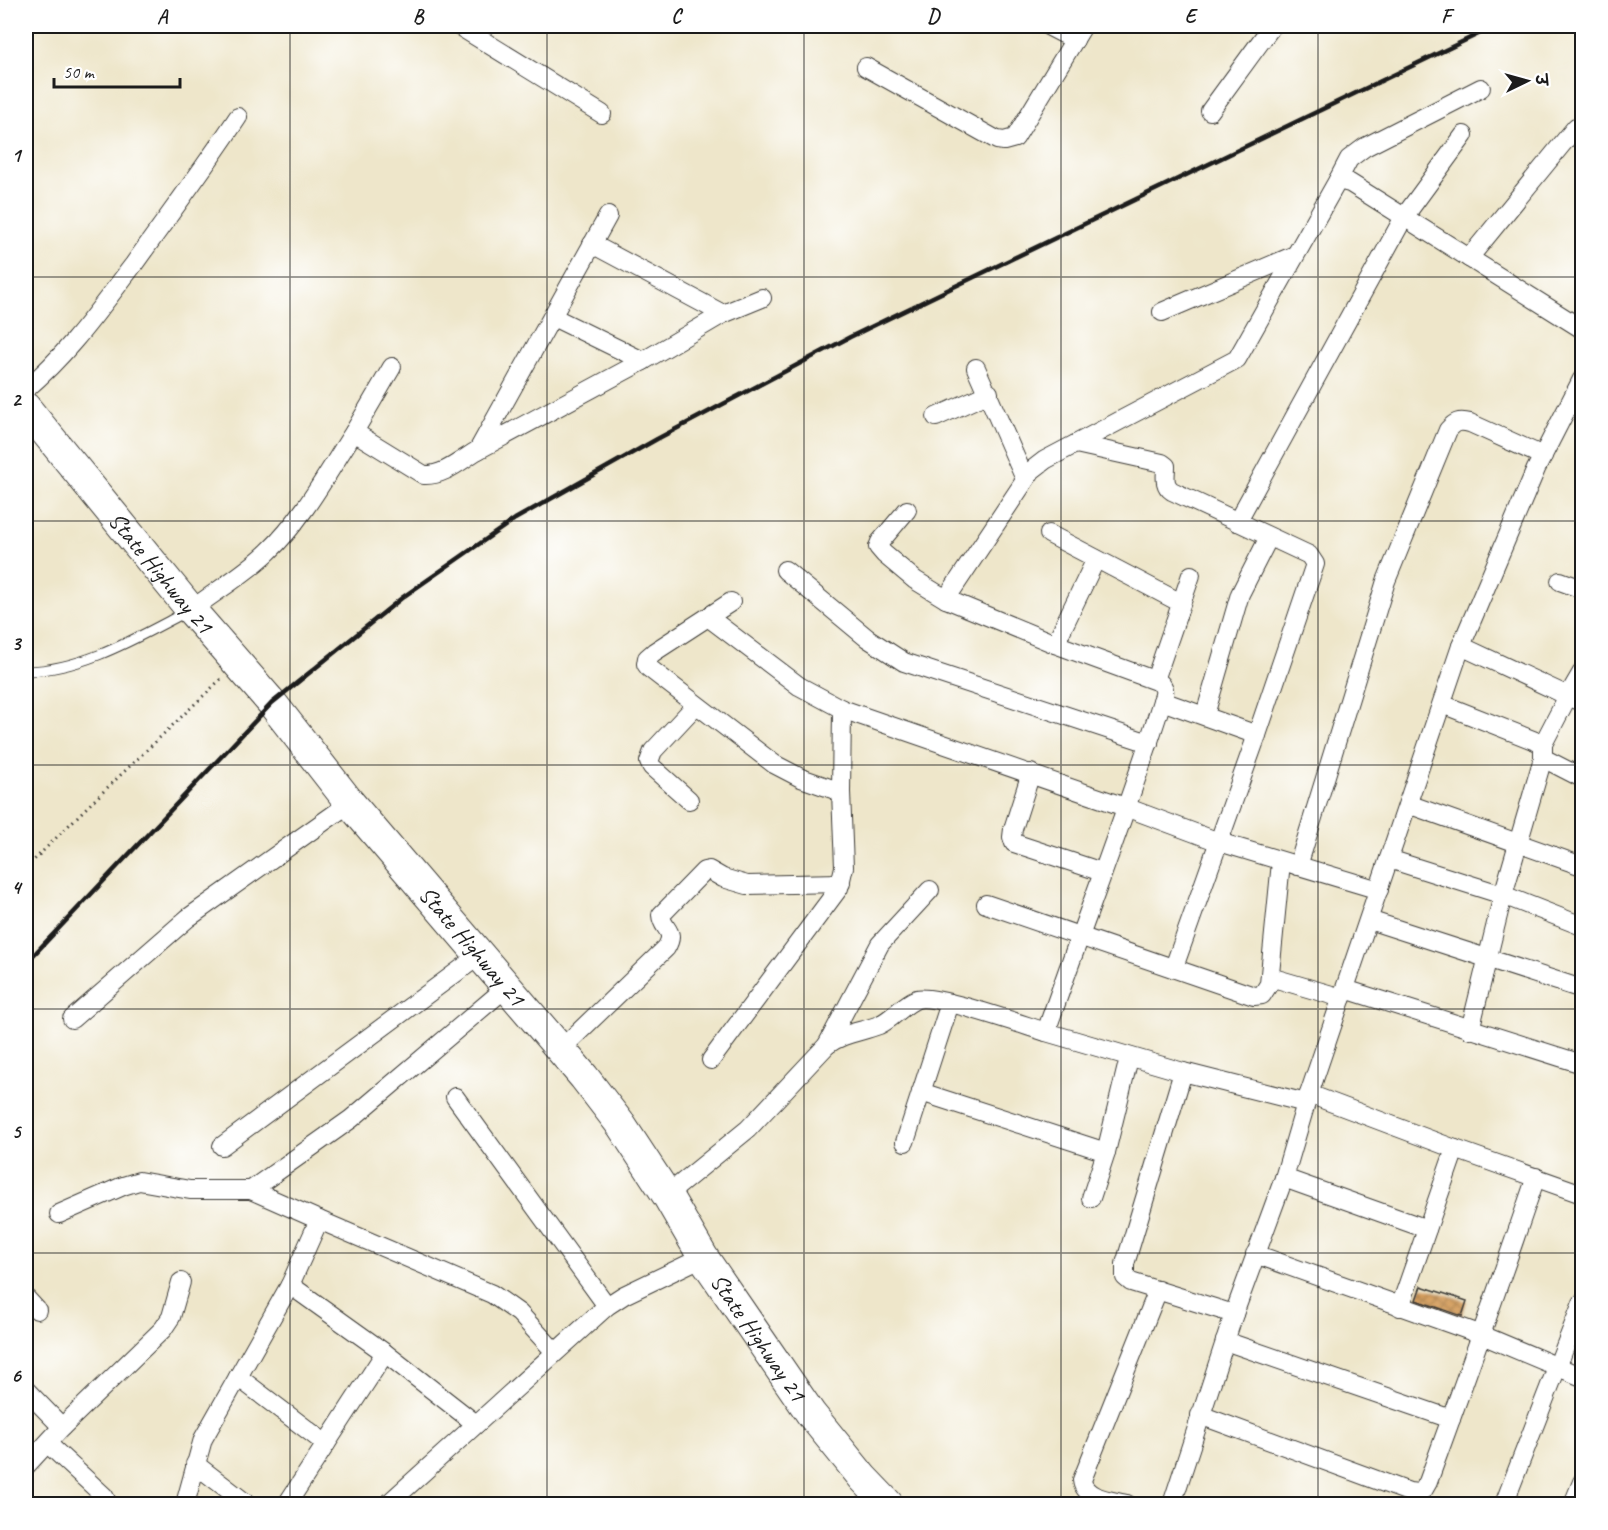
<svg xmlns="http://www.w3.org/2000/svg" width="1608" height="1530" font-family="Caveat,'Playpen Sans Deva',sans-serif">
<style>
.building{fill:url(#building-cross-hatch)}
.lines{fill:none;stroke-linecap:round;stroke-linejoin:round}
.service-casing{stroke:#3c3a36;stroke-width:11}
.minor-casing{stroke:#3c3a36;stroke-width:20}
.trunk-casing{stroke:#3c3a36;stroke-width:32}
.path{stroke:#3c3a36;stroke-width:3;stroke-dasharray:1.5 4.5;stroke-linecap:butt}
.service{stroke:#fff;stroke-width:9}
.minor{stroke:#fff;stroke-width:18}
.trunk{stroke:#fff;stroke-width:30}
.rail{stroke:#1c1c1c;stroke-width:4.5}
.grid{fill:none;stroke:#1c1c1c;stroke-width:1.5;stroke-opacity:0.55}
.labels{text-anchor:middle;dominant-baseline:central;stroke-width:4.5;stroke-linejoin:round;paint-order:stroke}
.street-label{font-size:24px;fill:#1c1c1c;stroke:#fff}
.neatline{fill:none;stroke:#1c1c1c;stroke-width:2}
.grid-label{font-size:20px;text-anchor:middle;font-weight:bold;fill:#1c1c1c}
</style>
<defs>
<pattern id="building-cross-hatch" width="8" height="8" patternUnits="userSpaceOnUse" patternTransform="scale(1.5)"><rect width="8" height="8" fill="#d49d5b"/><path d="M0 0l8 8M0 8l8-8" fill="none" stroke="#ab7f4a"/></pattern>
</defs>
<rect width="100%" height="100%" fill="#fff"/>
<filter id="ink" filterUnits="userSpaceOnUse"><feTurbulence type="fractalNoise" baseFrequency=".0167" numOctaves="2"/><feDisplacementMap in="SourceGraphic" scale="12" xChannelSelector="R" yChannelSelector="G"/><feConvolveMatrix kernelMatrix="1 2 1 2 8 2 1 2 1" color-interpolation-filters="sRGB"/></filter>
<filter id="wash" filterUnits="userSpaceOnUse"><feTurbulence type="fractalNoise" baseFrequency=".008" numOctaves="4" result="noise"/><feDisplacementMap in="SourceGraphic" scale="24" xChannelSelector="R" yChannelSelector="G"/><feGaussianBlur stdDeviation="1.35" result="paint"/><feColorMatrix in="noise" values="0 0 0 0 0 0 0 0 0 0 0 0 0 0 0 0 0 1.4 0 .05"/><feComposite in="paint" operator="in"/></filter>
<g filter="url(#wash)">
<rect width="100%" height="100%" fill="#eee6ca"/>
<g id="blocks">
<!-- building -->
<polygon class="building" points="1421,1286 1467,1301 1462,1316 1416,1300"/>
</g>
</g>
<g filter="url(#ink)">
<use href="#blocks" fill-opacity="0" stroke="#3c3a36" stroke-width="1.5"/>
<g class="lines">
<defs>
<path id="service" d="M 26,671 C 83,670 136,638 186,612"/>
<g id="minor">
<polyline points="459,26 602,114"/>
<polyline points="1048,26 1075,40"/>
<polyline points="866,67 997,140 1004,141 1015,138 1083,26"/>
<polyline points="1210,111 1272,26"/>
<polyline points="1338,180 1349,159 1365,147 1481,88"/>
<polyline points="592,244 723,314"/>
<polyline points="1469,258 1576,127"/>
<polyline points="1162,312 1295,255"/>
<polyline points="553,317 643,361"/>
<polyline points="976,368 1025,479"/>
<path d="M 26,389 C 69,353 100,308 134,264 C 169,215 205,167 238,117"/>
<polyline points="936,417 989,393"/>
<polyline points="354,432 392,367"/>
<path d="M 1076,444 L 1162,463 L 1166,466 C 1166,476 1163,485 1172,491 L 1309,555 L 1315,564 L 1257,735 L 1174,967"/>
<polyline points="478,450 643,361 723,314 762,298"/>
<path d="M 907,510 L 880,542 L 878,547 L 884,554 L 915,580 L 946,599 L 1055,644 L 1159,682 C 1166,688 1165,693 1162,701 C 1127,813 1084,921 1046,1032 L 1183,1072"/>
<polyline points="1237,522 1404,217 1464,135"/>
<polyline points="1049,534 1181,603"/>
<polyline points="785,570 867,638 904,662 1149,743"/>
<polyline points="1560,581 1582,589"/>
<polyline points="946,599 1032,470 1045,460 1237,359 1338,180 1350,183 1582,329"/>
<polyline points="731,602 654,652 647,658 646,664 649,668 774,764 801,778 841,792"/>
<path d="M 191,610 C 216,591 245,574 268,552 C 303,519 328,472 354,432 L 424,475 C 444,476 461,460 478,450 L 608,216"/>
<polyline points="708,617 799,686 842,709 1128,808 1219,842 1379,890"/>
<polyline points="1055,644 1096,559"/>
<polyline points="1461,646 1568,696 1582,672"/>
<polyline points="1155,680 1191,575"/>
<polyline points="1162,701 1257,735"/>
<polyline points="1442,704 1543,744 1543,758 1582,778"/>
<polyline points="1205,715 1240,594 1269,537"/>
<polyline points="1543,744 1568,696 1582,702"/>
<polyline points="1031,773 1013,829 1012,837 1014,843 1102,872"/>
<polyline points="689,800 652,767 649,762 653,751 696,705"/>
<polyline points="1408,804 1582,866"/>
<polyline points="1389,859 1503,895 1582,926"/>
<path d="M 1298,866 L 1386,581 L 1448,430 C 1455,422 1459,420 1470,423 L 1543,456"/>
<polyline points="986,904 1254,996 1262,995 1269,984 1281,862"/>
<polyline points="1369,920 1582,989"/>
<polyline points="1270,977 1342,998"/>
<polyline points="1345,989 1582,1064"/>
<polyline points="72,1019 188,918 350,803"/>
<polyline points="1470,1030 1503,895 1543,758"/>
<polyline points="827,1045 880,944 930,890"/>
<path d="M 561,1049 L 666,948 C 677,930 662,930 661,915 L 704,871 L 709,870 L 723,878 L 747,885 L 841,883"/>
<polyline points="711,1060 839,888 844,867 841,792 842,709"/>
<polyline points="921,1092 1106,1152"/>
<polyline points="1309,1094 1455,1149 1582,1194"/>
<polyline points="455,1097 607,1306"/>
<polyline points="905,1142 950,1003"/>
<polyline points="222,1146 480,955"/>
<polyline points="1284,1178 1427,1229"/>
<path d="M 667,1195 L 748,1129 L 827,1045 C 843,1033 861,1032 879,1025 C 893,1019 903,1004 917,999 C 935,994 1023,1025 1046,1032"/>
<polyline points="1091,1198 1106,1152 1129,1058"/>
<polyline points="59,1214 123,1186 139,1181 190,1190 251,1190"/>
<polyline points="319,1220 492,1294 519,1313 555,1352"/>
<polyline points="1255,1254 1482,1335 1582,1377"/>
<polyline points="290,1285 319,1220 251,1190 351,1119 508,986"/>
<polyline points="26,1298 37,1310"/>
<polyline points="1400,1307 1455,1149"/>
<polyline points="1234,1314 1131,1282 1125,1277 1125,1264 1183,1072 1306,1103"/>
<polyline points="1225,1341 1451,1419"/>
<polyline points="238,1377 326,1444"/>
<polyline points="26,1390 62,1427 26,1466"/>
<path d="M 1200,1415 L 1409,1492 L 1418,1493 L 1424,1489 L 1428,1482 C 1465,1381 1501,1279 1536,1177"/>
<polyline points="62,1427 163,1329 171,1317 181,1282"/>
<polyline points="48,1444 104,1496 108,1504"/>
<polyline points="195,1464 247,1504"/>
<polyline points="185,1504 203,1439 290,1285 385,1353 476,1424"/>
<polyline points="287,1504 385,1353"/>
<polyline points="388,1504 607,1306 624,1295 703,1257"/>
<path d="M 1127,1504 C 1111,1500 1084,1499 1082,1480 L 1158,1290"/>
<polyline points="1172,1504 1234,1314 1284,1178 1306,1103 1461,646 1536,469 1582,379"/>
<polyline points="1504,1504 1582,1303"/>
<polyline points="1573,1504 1582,1482"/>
</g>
<g id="trunk">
<path id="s1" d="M 26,408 L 191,610 L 272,703 L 350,803 L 584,1077 L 621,1125 L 667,1195 L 703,1257 L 811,1414 L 863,1478 L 888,1504"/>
</g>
</defs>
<!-- service casing -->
<use href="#service" class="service-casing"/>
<!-- minor casing -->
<use href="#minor" class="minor-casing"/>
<!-- trunk casing -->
<use href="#trunk" class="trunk-casing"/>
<!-- path -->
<polyline class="path" points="26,868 83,811 221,679"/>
<!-- service -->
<use href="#service" class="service"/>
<!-- minor -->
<use href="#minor" class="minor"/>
<!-- trunk -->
<use href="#trunk" class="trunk"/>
<!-- rail -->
<polyline class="rail" points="26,963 272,703 403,597 515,519 657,439 850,337 1495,26"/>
</g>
</g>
<!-- grid -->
<path class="grid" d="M 290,26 L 290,1504M 547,26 L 547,1504M 804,26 L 804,1504M 1061,26 L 1061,1504M 1318,26 L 1318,1504M 26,277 L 1582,277M 26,521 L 1582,521M 26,765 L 1582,765M 26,1009 L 1582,1009M 26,1253 L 1582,1253"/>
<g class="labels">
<!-- street labels -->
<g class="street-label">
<text stroke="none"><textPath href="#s1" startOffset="213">State Highway 21</textPath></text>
<text stroke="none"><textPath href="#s1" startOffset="699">State Highway 21</textPath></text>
<text stroke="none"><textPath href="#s1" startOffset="1185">State Highway 21</textPath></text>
</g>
</g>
<!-- margin -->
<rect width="1608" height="1530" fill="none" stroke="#fff" stroke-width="66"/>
<!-- north arrow -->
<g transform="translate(1527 81) rotate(85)" stroke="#ffffff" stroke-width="4.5" paint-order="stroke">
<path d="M0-4.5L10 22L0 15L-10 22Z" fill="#1c1c1c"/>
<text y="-9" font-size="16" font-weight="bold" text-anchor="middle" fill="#1c1c1c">उ</text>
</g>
<!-- scale -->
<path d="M54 78v9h126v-9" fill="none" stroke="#1c1c1c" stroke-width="3"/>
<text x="63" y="78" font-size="18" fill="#1c1c1c" stroke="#ffffff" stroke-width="4.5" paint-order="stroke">50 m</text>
<rect x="33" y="33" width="1542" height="1464" class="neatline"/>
<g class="grid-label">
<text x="162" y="23">A</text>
<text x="418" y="23">B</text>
<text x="676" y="23">C</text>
<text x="933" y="23">D</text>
<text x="1190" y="23">E</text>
<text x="1446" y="23">F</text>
<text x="16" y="162">1</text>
<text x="16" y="406">2</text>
<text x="16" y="650">3</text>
<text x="16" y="894">4</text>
<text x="16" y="1138">5</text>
<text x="16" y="1382">6</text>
</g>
</svg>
